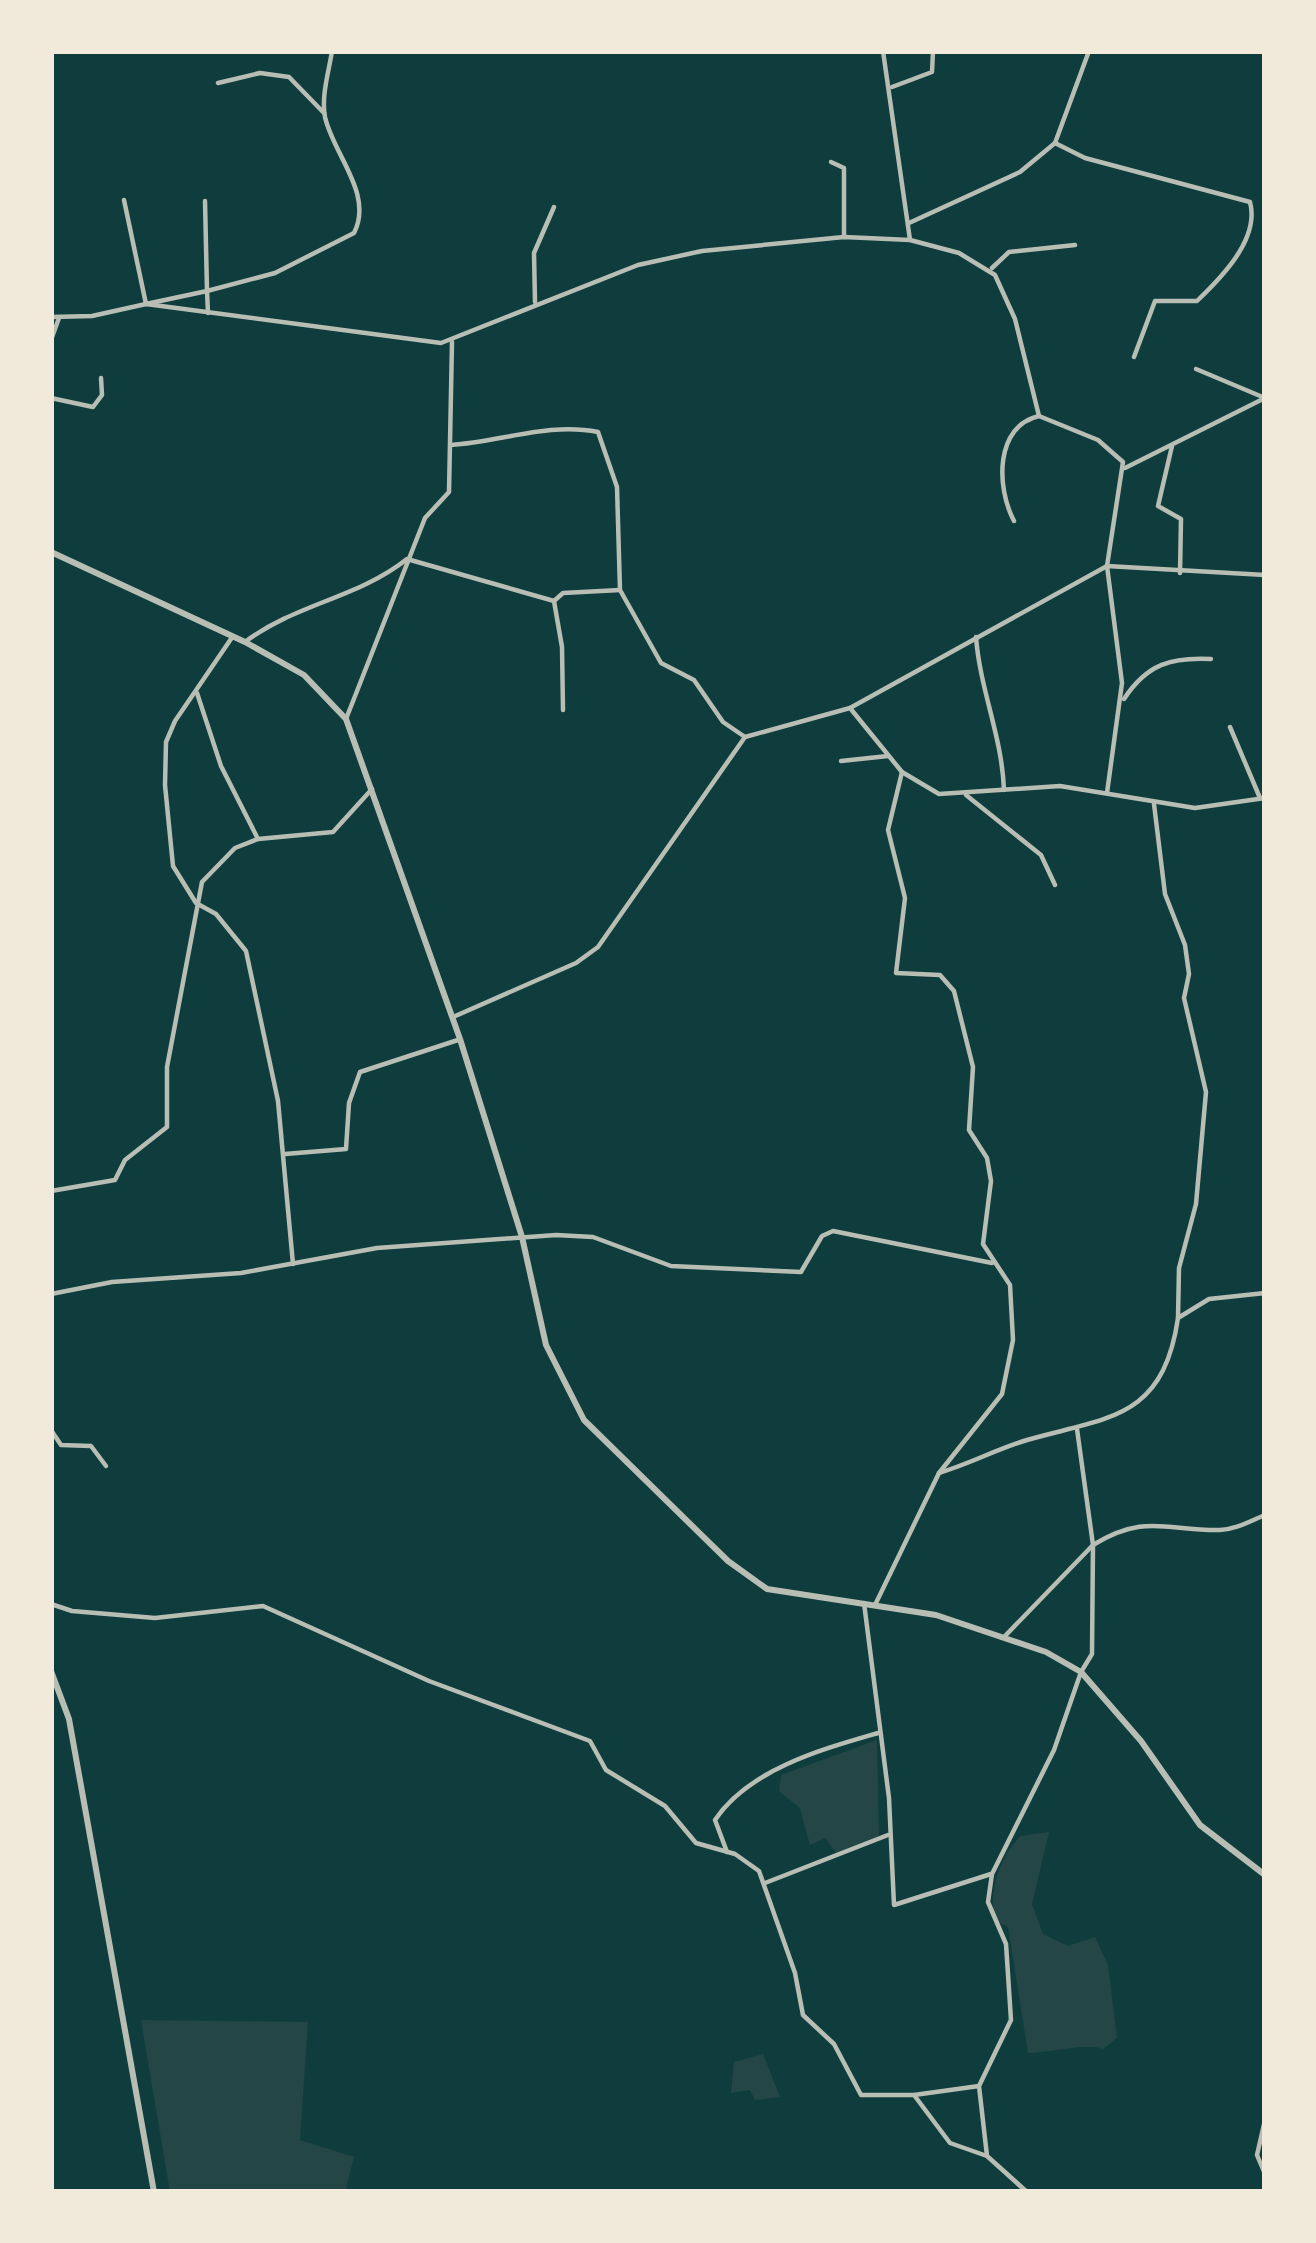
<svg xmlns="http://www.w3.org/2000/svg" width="1316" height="2243" font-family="'Archivo Narrow',sans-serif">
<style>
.green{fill:#244646}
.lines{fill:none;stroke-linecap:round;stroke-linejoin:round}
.minor{stroke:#b8beb3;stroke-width:4.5}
.tertiary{stroke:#b8beb3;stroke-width:6}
</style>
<rect width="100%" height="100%" fill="#0f3d3e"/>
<!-- green -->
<g class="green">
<polygon points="877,1740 879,1836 838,1855 825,1838 810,1845 800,1808 779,1791 781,1775"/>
<path d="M 1049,1832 L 1032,1904 L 1043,1934 L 1068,1946 L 1095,1937 L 1108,1965 L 1117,2038 L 1103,2049 C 1086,2042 1051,2053 1028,2053 L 1008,1927 L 995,1921 C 988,1890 999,1860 1020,1836 Z"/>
<polygon points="141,2020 308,2022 300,2140 354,2157 345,2192 170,2192"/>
<polygon points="763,2054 780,2097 755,2100 750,2090 731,2093 734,2062"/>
</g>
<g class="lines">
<!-- minor -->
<g class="minor">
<polyline points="883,51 910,240"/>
<polyline points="218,83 260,73 289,77 324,113"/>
<polyline points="892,87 932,72 933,51"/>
<polyline points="1055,143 1089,51"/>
<polyline points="831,162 844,168 844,237"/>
<polyline points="124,200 146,304 207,291 205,201"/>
<path d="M 909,223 L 1020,172 L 1055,143 L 1085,158 L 1250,202 C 1260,239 1221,278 1197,301 L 1155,301 L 1134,357"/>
<polyline points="992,268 1009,252 1075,245"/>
<polyline points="535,302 534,253 554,207"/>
<path d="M 208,313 L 207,291 L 275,273 L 354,233 C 374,194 333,154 325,117 C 321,96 329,71 332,51"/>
<polyline points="51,317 92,316 146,304 441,343 638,265 702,251 844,237 910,240 959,253 995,275 1015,319 1039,416 1098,440 1123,462 1107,566 1122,683 1107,793"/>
<polyline points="51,340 59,318"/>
<polyline points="1196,369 1265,398"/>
<polyline points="51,398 93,407 102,395 101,378"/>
<path d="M 451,445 C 500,442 549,422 598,432 L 617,487 L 620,590 L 661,663 L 694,680 L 723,722 L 745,737"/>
<polyline points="1172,446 1158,506 1181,519 1180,573"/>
<polyline points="1125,468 1265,398"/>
<path d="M 1014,521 C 996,487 995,426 1039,416"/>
<polyline points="554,601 562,647 563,710"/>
<polyline points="233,636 175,721 166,742 165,785 173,866 196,903 216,914 246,951 278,1101 293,1264"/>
<path d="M 976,637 C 980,690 1002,736 1004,790"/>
<path d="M 245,642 C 295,604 358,598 407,559 L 554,601 L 563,593 L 620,590"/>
<polyline points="197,693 221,766 258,839"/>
<path d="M 1124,699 C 1147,664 1171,657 1211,659"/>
<polyline points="850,708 902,772 939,794 1060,786 1195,808 1265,798"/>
<polyline points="346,719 425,518 449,492 452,342"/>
<polyline points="1230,727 1260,798"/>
<polyline points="841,761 888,756"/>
<polyline points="966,795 1041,855 1055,885"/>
<polyline points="1154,804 1165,894 1185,945 1189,974 1184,998 1206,1092 1196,1204 1179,1268 1178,1318"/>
<polyline points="453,1017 576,963 598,947 745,737 850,708 1107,566 1265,575"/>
<polyline points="285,1154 346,1149 349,1103 360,1072 458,1040"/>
<polyline points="51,1191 115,1180 125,1160 167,1127 167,1067 202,882 235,848 258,839 333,832 372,789"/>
<polyline points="51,1294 112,1282 241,1273 377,1248 556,1235 593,1237 671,1266 801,1272 822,1236 833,1231 992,1263"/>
<polyline points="51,1430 61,1445 91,1446 106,1466"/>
<path d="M 939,1473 C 969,1464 997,1449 1027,1440 C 1108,1417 1163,1420 1178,1318 L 1209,1299 L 1265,1293"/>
<polyline points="864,1603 889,1798 894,1905 991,1874"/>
<polyline points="51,1604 72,1611 155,1618 263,1606 429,1681 590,1741 606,1770 665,1806 696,1843 735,1854 759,1871 795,1973 803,2015 834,2044 861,2095 914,2095 950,2143 987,2156"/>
<polyline points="875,1605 939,1473 1002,1394 1013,1340 1010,1285 983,1244 991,1181 987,1158 969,1130 973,1067 954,991 940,975 896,973 905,898 888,830 902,772"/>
<path d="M 1005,1636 L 1093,1545 C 1145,1513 1167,1531 1220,1530 C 1237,1529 1250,1521 1265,1515"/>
<path d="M 727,1852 L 715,1820 C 749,1769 823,1749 878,1733"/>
<polyline points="765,1883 888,1835"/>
<polyline points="914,2095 979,2086"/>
<polyline points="1265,2120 1257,2155 1265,2174"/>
<polyline points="1027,2192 987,2156 979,2086 1011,2020 1006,1944 988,1902 992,1874 1054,1750 1081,1672 1092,1654 1093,1545 1077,1429"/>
</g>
<!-- tertiary -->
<g class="tertiary">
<polyline points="51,552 245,642 304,675 346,719 460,1039 522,1237 546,1345 584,1420 728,1561 767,1589 936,1615 1046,1652 1081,1672 1141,1741 1200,1825 1265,1875"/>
<polyline points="51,1671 69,1719 154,2192"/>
</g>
</g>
<!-- border -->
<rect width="1316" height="2243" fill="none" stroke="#f1e9da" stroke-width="108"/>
</svg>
